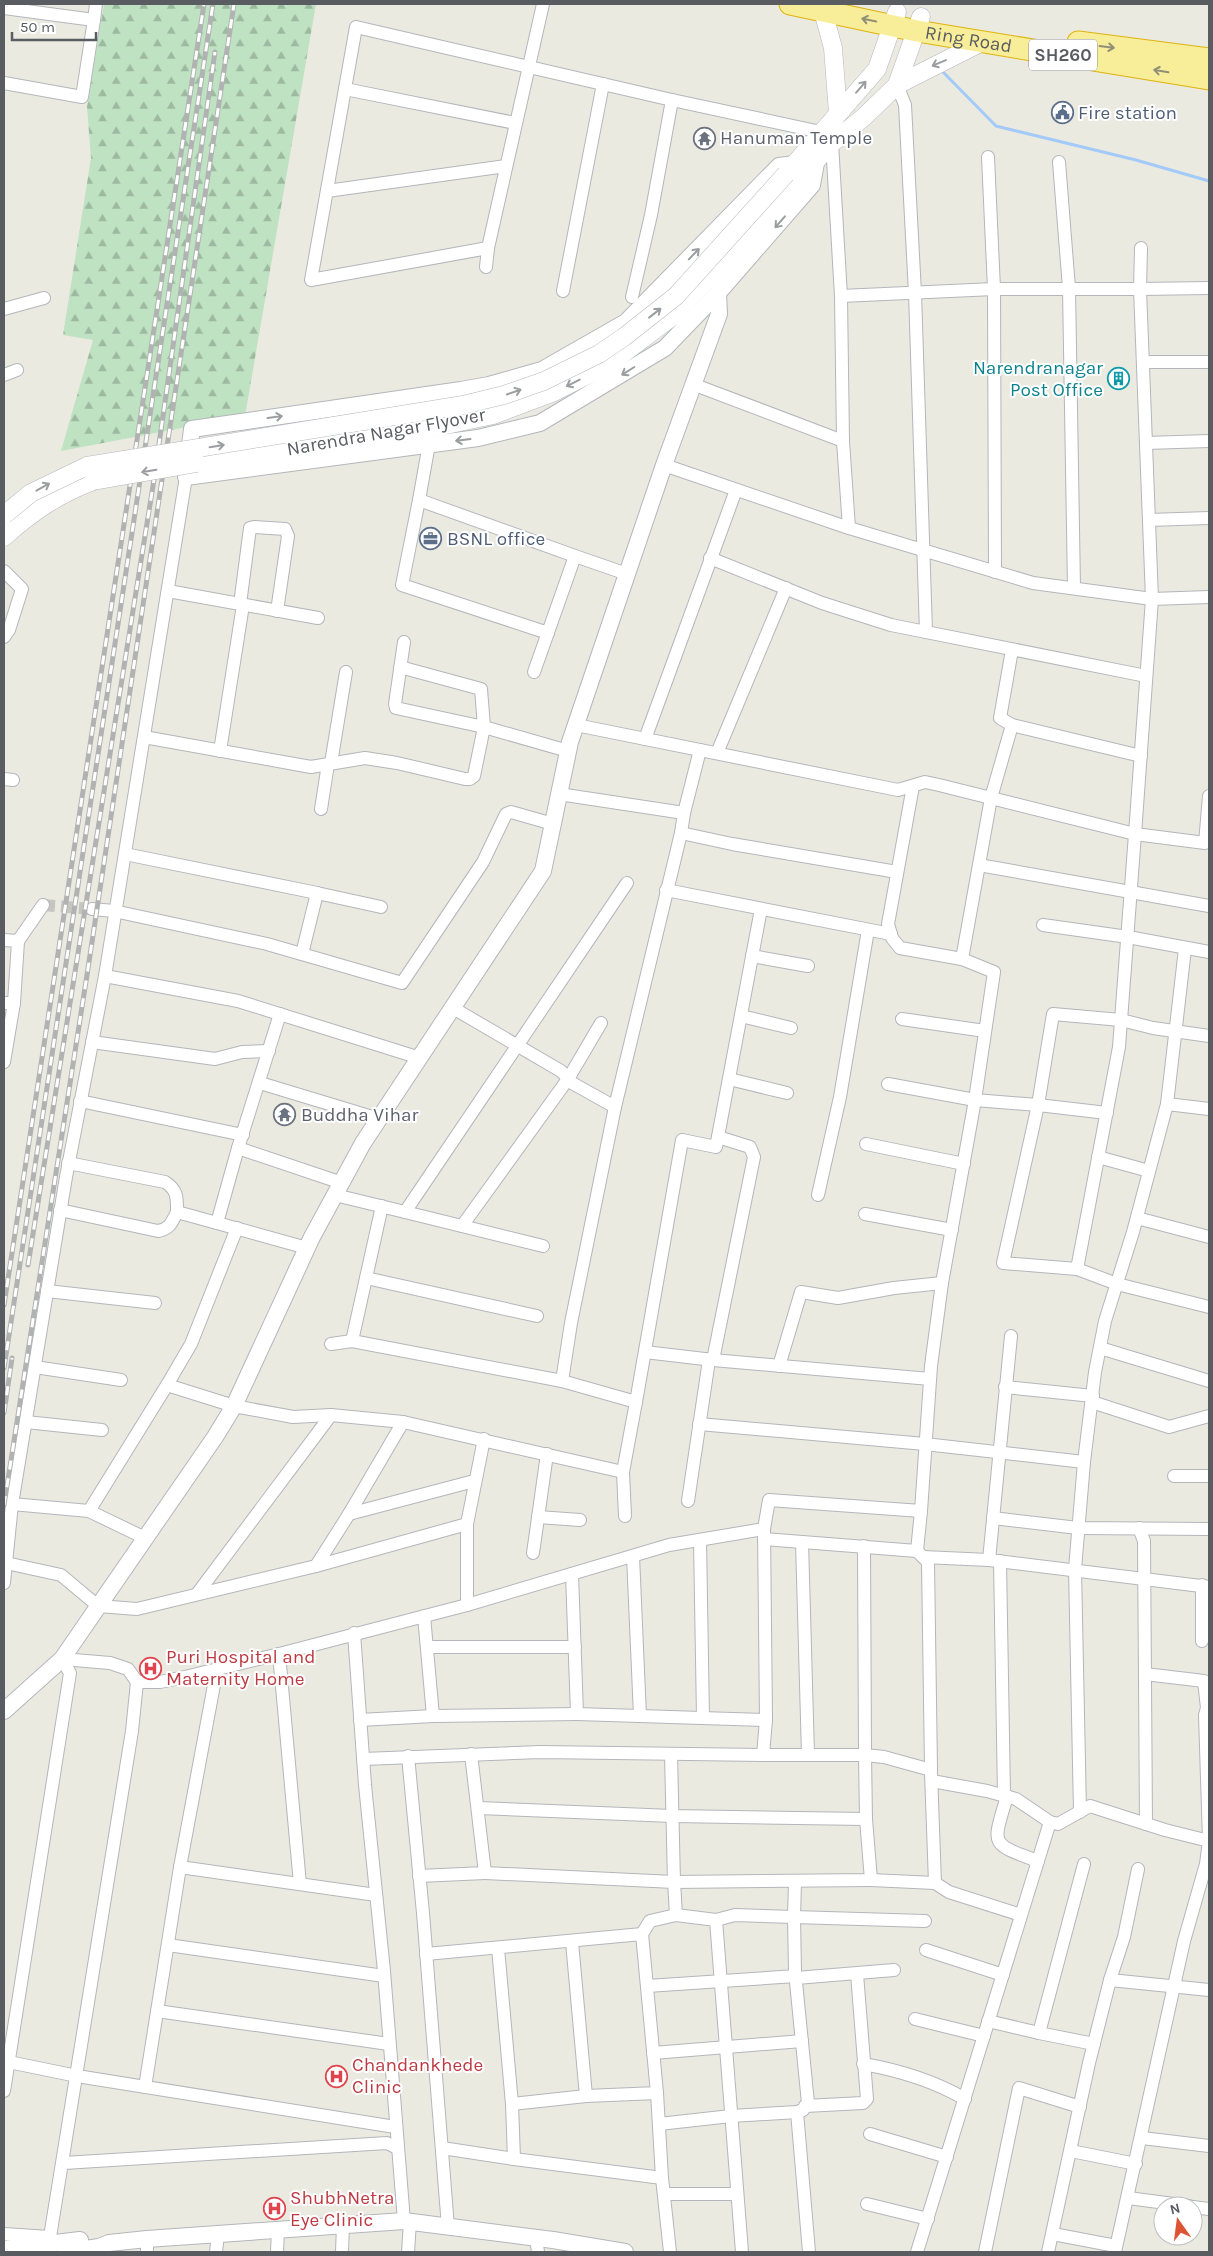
<svg xmlns="http://www.w3.org/2000/svg" width="1213" height="2256" font-family="Karla,sans-serif">
<style>
.forest{fill:url(#forest-firs)}
.lines{fill:none;stroke-linecap:round;stroke-linejoin:round}
.stream{stroke:#a3caf9;stroke-width:3}
.minor-tunnel{stroke:#c6c6c1;stroke-width:12;stroke-dasharray:12 6;stroke-linecap:butt}
.minor-casing{stroke:#b3b6bb;stroke-width:14}
.tertiary-casing{stroke:#b3b6bb;stroke-width:18}
.secondary-casing{stroke:#b4b7bd;stroke-width:19}
.trunk-casing{stroke:#deb30e;stroke-width:23}
.minor{stroke:#fff;stroke-width:12}
.tertiary{stroke:#fff;stroke-width:16}
.secondary{stroke:#fff;stroke-width:18}
.trunk{stroke:#f8ee9a;stroke-width:21}
.rail-casing{stroke:#b1b2b2;stroke-width:5}
.rail{stroke:#fff;stroke-width:3;stroke-dasharray:9;stroke-linecap:butt}
.secondary-bridge-casing{stroke:#b4b7bd;stroke-width:19;stroke-linecap:butt}
.secondary-bridge{stroke:#fff;stroke-width:18}
.oneway{stroke:#918f75}
.oneway2{stroke:#9b9da0}
.labels{text-anchor:middle;dominant-baseline:central;stroke-width:4;stroke-linejoin:round;paint-order:stroke}
.shield{fill:#fff;stroke:#8b8d90;stroke-width:1}
.shield-label{font-size:18px;font-weight:bold;fill:#595c61}
.street-label{font-size:19px;fill:#595c61;stroke:#fff}
.service-label{font-size:19px;fill:#4e5e75;stroke:#fff;text-anchor:start}
.worship-label{font-size:19px;fill:#5b616d;stroke:#fff;text-anchor:start}
.culture-label{font-size:19px;fill:#0d838f;stroke:#fff;text-anchor:end}
.health-label{font-size:19px;fill:#be3a42;stroke:#fff;text-anchor:start}
</style>
<defs>
<pattern id="forest-firs" width="22" height="20" patternUnits="userSpaceOnUse" patternTransform="scale(1.25)"><rect width="22" height="20" fill="#bee2c2"/><path d="M5 1l3.5 6h-7zM16 11l3.5 6h-7z" fill="#9dbaa1"/></pattern>
</defs>
<rect width="100%" height="100%" fill="#ebeae1"/>
<!-- forest -->
<polygon class="forest" points="104,4 316,4 245,416 61,451 93,340 63,335 91,158 87,107"/>
<g class="lines">
<!-- stream -->
<polyline class="stream" points="943,72 996,126 1136,160 1209,181"/>
<!-- minor-tunnel -->
<polyline class="minor-tunnel" points="43,905 92,909"/>
<defs>
<g id="minor">
<polyline points="4,8 94,20 96,4"/>
<polyline points="4,83 82,97 94,20"/>
<polyline points="897,85 905,105 915,293 926,632"/>
<polyline points="345,89 515,123"/>
<polyline points="832,143 841,296 843,441 849,528 1033,583 1152,599 1140,289 994,289 841,296"/>
<polyline points="988,157 994,289 995,572"/>
<polyline points="1059,162 1069,288 1074,588"/>
<polyline points="327,191 506,166"/>
<polyline points="488,248 543,4"/>
<polyline points="1141,248 1140,289 1209,288"/>
<polyline points="486,267 488,248 311,280 356,27 672,100 821,132"/>
<polyline points="563,291 603,84"/>
<polyline points="632,297 651,215 672,100"/>
<polyline points="4,309 44,298"/>
<polyline points="1143,362 1209,362"/>
<polyline points="4,375 17,370"/>
<polyline points="695,385 843,441"/>
<polyline points="1146,443 1209,441"/>
<polyline points="429,444 419,500 575,556"/>
<polyline points="664,465 849,528"/>
<polyline points="186,477 105,976 238,1001 420,1058"/>
<polyline points="419,500 402,585 548,633"/>
<polyline points="1149,520 1209,518"/>
<polyline points="710,558 822,603 891,625 1146,676"/>
<polyline points="4,571 22,589 9,630 4,637"/>
<polyline points="168,591 318,618"/>
<polyline points="240,604 250,528 254,527 285,529 288,536 277,611"/>
<polyline points="400,667 481,689 484,727 396,708 395,704 404,642"/>
<polyline points="534,672 575,556 627,574"/>
<polyline points="576,725 898,790 925,782 939,785 1135,834 1152,599 1209,597"/>
<polyline points="1012,725 1000,718 1012,650"/>
<polyline points="144,737 311,767 365,758 397,763 465,779 470,779 474,776 484,727 568,751"/>
<polyline points="645,739 736,490"/>
<polyline points="220,751 243,605"/>
<polyline points="717,753 786,588"/>
<polyline points="331,763 346,672"/>
<polyline points="4,779 13,780"/>
<polyline points="913,786 888,924 892,938 900,948 962,959 994,972 975,1100 1038,1105 1003,1263 1077,1269 1119,1047 1135,834 1205,843 1209,796"/>
<polyline points="559,794 684,813 681,833 732,844 897,872"/>
<polyline points="321,809 328,764"/>
<polyline points="684,813 700,750"/>
<polyline points="125,854 317,893 302,954"/>
<polyline points="979,865 1209,906"/>
<polyline points="666,890 891,934"/>
<polyline points="317,893 381,907"/>
<polyline points="92,909 114,911 267,944 402,983 483,862 506,814 511,812 553,824"/>
<polyline points="1043,925 1128,937 1209,952"/>
<polyline points="4,940 18,941 14,1003 4,1003"/>
<polyline points="18,941 43,905"/>
<polyline points="752,956 808,966"/>
<polyline points="962,959 991,798 1012,725 1141,756"/>
<polyline points="453,1008 561,1071 572,1083 615,1107 681,833"/>
<polyline points="280,1014 238,1148 217,1223 307,1248"/>
<polyline points="741,1016 791,1028"/>
<polyline points="902,1019 985,1031"/>
<polyline points="92,1042 215,1059 242,1052 269,1051"/>
<polyline points="4,1062 14,1003"/>
<polyline points="729,1079 787,1093"/>
<polyline points="260,1083 379,1119"/>
<polyline points="80,1101 243,1135"/>
<polyline points="1167,1104 1209,1109"/>
<polyline points="615,1107 571,1323 562,1381 636,1402 682,1140 716,1147 761,909"/>
<polyline points="1107,1113 1038,1105 1053,1014 1121,1020 1153,1028 1209,1036"/>
<polyline points="866,1144 964,1164"/>
<polyline points="238,1148 342,1183"/>
<polyline points="1098,1157 1149,1171"/>
<path d="M 68,1163 L 165,1182 C 178,1190 177,1199 177,1212 L 217,1223"/>
<polyline points="335,1195 405,1212 627,883"/>
<polyline points="818,1195 840,1097 868,930"/>
<polyline points="382,1206 352,1341 562,1381"/>
<path d="M 60,1210 L 158,1231 C 170,1229 172,1222 177,1212"/>
<polyline points="405,1212 543,1246"/>
<polyline points="865,1214 952,1230"/>
<polyline points="1137,1218 1209,1237"/>
<polyline points="462,1226 568,1079 601,1023"/>
<polyline points="237,1228 191,1344 167,1385 234,1406 293,1417 331,1415 403,1422 623,1472 636,1402"/>
<polyline points="1077,1269 1117,1284 1209,1307"/>
<polyline points="366,1278 537,1316"/>
<polyline points="47,1291 155,1303"/>
<polyline points="331,1344 352,1341"/>
<polyline points="1100,1348 1209,1381"/>
<polyline points="645,1352 713,1360 754,1157 750,1147 718,1137"/>
<polyline points="713,1360 930,1379"/>
<polyline points="779,1366 801,1292 838,1298 894,1288 942,1283"/>
<polyline points="35,1367 121,1380"/>
<polyline points="1005,1387 1093,1396"/>
<polyline points="1092,1402 1169,1427 1209,1416"/>
<polyline points="26,1422 102,1430"/>
<polyline points="699,1424 925,1444 1084,1462"/>
<polyline points="623,1472 625,1516"/>
<polyline points="1174,1476 1209,1476"/>
<polyline points="688,1501 709,1360"/>
<polyline points="89,1511 12,1504 66,1177 105,976"/>
<polyline points="349,1514 403,1422"/>
<polyline points="538,1517 580,1520"/>
<polyline points="993,1518 1078,1528 1209,1529"/>
<polyline points="467,1524 467,1605"/>
<polyline points="1139,1528 1144,1541 1146,1824"/>
<polyline points="145,1538 89,1511 167,1385"/>
<polyline points="764,1539 917,1551 921,1511"/>
<polyline points="700,1540 703,1718"/>
<polyline points="802,1542 808,1755"/>
<polyline points="864,1546 865,1755 884,1757 931,1770 928,1562 917,1551"/>
<polyline points="533,1553 547,1454"/>
<polyline points="633,1556 640,1716"/>
<polyline points="923,1557 989,1560 1209,1587"/>
<polyline points="989,1560 1011,1336"/>
<polyline points="1000,1561 1004,1795"/>
<polyline points="6,1563 61,1575 98,1606 137,1609 316,1566 467,1524 484,1439"/>
<polyline points="316,1566 349,1514 474,1481"/>
<polyline points="572,1574 577,1714 766,1720 764,1529"/>
<polyline points="4,1583 12,1504"/>
<polyline points="1202,1585 1202,1641"/>
<polyline points="197,1594 331,1415"/>
<polyline points="424,1616 433,1716"/>
<polyline points="354,1633 365,1785 384,1971 404,2221"/>
<polyline points="427,1647 575,1647"/>
<polyline points="279,1654 300,1884"/>
<polyline points="1145,1674 1204,1681 1207,1708 1205,1715 1209,1841"/>
<polyline points="360,1720 433,1716 577,1714"/>
<polyline points="763,1755 865,1755 866,1819"/>
<polyline points="408,1756 423,1913 448,2227"/>
<polyline points="363,1759 540,1752 763,1755 766,1720"/>
<path d="M 1007,1796 C 993,1845 988,1843 1038,1861"/>
<polyline points="478,1808 672,1816 866,1819 871,1880 674,1882 676,1915 650,1921 642,1934"/>
<polyline points="1080,1812 1075,1569 1084,1462 1095,1372 1105,1321 1133,1232 1167,1104 1185,949"/>
<polyline points="1050,1822 1058,1824 1090,1806 1165,1830 1209,1841 1206,1864 1184,1941 1115,2252"/>
<polyline points="1084,1864 1039,2033 1094,2044"/>
<polyline points="180,1867 376,1895"/>
<polyline points="485,1873 674,1882 671,1754"/>
<polyline points="419,1876 485,1873 471,1754"/>
<polyline points="871,1880 935,1883 931,1773"/>
<polyline points="795,1882 794,1917 925,1921"/>
<polyline points="935,1883 949,1892 1021,1915"/>
<polyline points="676,1915 716,1920 742,2252"/>
<polyline points="572,1942 586,2096"/>
<polyline points="168,1945 384,1976"/>
<polyline points="926,1950 1003,1975"/>
<polyline points="426,1954 642,1934 657,2093 586,2096 512,2104 498,1948"/>
<polyline points="796,1978 894,1970"/>
<polyline points="1110,1980 1209,1990"/>
<polyline points="647,1986 796,1976"/>
<polyline points="157,2011 389,2044"/>
<polyline points="915,2019 984,2036"/>
<polyline points="988,2021 1039,2033"/>
<polyline points="653,2053 802,2041"/>
<polyline points="4,2061 77,2076 395,2127"/>
<path d="M 863,2064 C 898,2070 934,2081 965,2099"/>
<polyline points="145,2087 180,1867 217,1669"/>
<polyline points="4,2091 70,1673 62,1659 110,1663 128,1669 137,1682 160,1682 185,1677 279,1654 467,1605 669,1545 764,1529 769,1500 921,1511 931,1366 942,1283 975,1100 888,1084"/>
<polyline points="805,2106 863,2103 867,2099 857,1974"/>
<polyline points="797,2112 809,2252"/>
<polyline points="659,2124 731,2116 797,2112 803,2110 808,2103 795,1972 794,1917 735,1915 716,1920"/>
<polyline points="870,2134 947,2157"/>
<polyline points="1142,2138 1209,2146"/>
<polyline points="442,2148 514,2159 512,2104"/>
<polyline points="1071,2151 1136,2164"/>
<polyline points="514,2159 662,2178 657,2093"/>
<polyline points="64,2163 387,2143 397,2148"/>
<polyline points="662,2178 670,2252"/>
<polyline points="664,2194 737,2194"/>
<polyline points="1128,2198 1189,2206"/>
<polyline points="867,2204 928,2219"/>
<polyline points="1193,2207 1209,2209"/>
<polyline points="4,2234 50,2237"/>
<polyline points="1053,2234 1116,2246"/>
<polyline points="536,2238 538,2252"/>
<polyline points="49,2243 132,1731 137,1682"/>
<polyline points="147,2252 147,2239"/>
<polyline points="216,2252 218,2234"/>
<polyline points="277,2252 278,2230"/>
<polyline points="342,2252 343,2225"/>
<polyline points="408,2252 410,2222"/>
<polyline points="917,2252 1050,1822 1016,1799 987,1791 932,1781"/>
<polyline points="985,2252 1019,2088 1080,2107"/>
<polyline points="1048,2252 1089,2063 1110,1980 1124,1937 1138,1869"/>
</g>
<g id="tertiary">
<polyline points="795,164 779,166 626,322 542,370 489,385 461,390 192,429 186,477 478,438 540,423 665,348 718,293 812,185 816,163"/>
<polyline points="4,1711 62,1659 215,1437 234,1406 312,1237 363,1143 543,871 570,742 664,465 719,314 718,293"/>
<polyline points="4,2249 80,2240"/>
<polyline points="65,2252 99,2247 109,2243 147,2239 404,2221 553,2240 625,2252"/>
</g>
<g id="secondary">
<polyline points="823,11 833,48 838,113"/>
<polyline points="897,85 921,17"/>
<polyline points="786,174 877,69 897,12"/>
<polyline points="197,463 441,426 493,415 554,392 609,364 673,316 726,260 832,143 864,117 897,85 982,42"/>
<path d="M 4,537 C 32,512 58,494 93,481"/>
</g>
<g id="trunk">
<path id="s1" d="M 790,4 L 917,31 L 1209,79"/>
<polyline points="1078,42 1209,59"/>
</g>
</defs>
<!-- minor casing -->
<use href="#minor" class="minor-casing"/>
<!-- tertiary casing -->
<use href="#tertiary" class="tertiary-casing"/>
<!-- secondary casing -->
<use href="#secondary" class="secondary-casing"/>
<!-- trunk casing -->
<use href="#trunk" class="trunk-casing"/>
<!-- minor -->
<use href="#minor" class="minor"/>
<!-- tertiary -->
<use href="#tertiary" class="tertiary"/>
<!-- secondary -->
<use href="#secondary" class="secondary"/>
<!-- trunk -->
<use href="#trunk" class="trunk"/>
<defs>
<g id="rail">
<polyline points="28,1265 153,486 215,52"/>
<polyline points="4,1305 204,4"/>
<polyline points="4,1368 213,4"/>
<polyline points="4,1413 12,1358"/>
<polyline points="4,1505 87,975 234,4"/>
</g>
</defs>
<!-- rail casing -->
<use href="#rail" class="rail-casing"/>
<!-- rail -->
<use href="#rail" class="rail"/>
<defs>
<g id="secondary-bridge">
<polyline points="93,481 197,463"/>
<polyline points="4,515 31,493 87,466 463,405 504,395 544,381 599,354 624,337 676,296 786,174"/>
</g>
</defs>
<!-- secondary-bridge casing -->
<use href="#secondary-bridge" class="secondary-bridge-casing"/>
<!-- secondary-bridge -->
<use href="#secondary-bridge" class="secondary-bridge"/>
</g>
<!-- one-way arrows -->
<defs><path id="oneway-shaft" d="M-6 0H5M1.5-3L5.5 0L1.5 3" fill="none" stroke-width="1.6" stroke-linecap="round" stroke-linejoin="round" transform="scale(1.25)"/></defs>
<g class="oneway">
<use href="#oneway-shaft" transform="translate(869 20) rotate(-168)"/>
<use href="#oneway-shaft" transform="translate(1107 47) rotate(7)"/>
<use href="#oneway-shaft" transform="translate(1161 71) rotate(-171)"/>
</g>
<g class="oneway2">
<use href="#oneway-shaft" transform="translate(939 63) rotate(157)"/>
<use href="#oneway-shaft" transform="translate(861 87) rotate(-49)"/>
<use href="#oneway-shaft" transform="translate(780 222) rotate(131)"/>
<use href="#oneway-shaft" transform="translate(694 254) rotate(-46)"/>
<use href="#oneway-shaft" transform="translate(655 313) rotate(-38)"/>
<use href="#oneway-shaft" transform="translate(628 371) rotate(148)"/>
<use href="#oneway-shaft" transform="translate(573 383) rotate(153)"/>
<use href="#oneway-shaft" transform="translate(514 392) rotate(-19)"/>
<use href="#oneway-shaft" transform="translate(275 417) rotate(-8)"/>
<use href="#oneway-shaft" transform="translate(463 440) rotate(173)"/>
<use href="#oneway-shaft" transform="translate(217 446) rotate(-9)"/>
<use href="#oneway-shaft" transform="translate(149 471) rotate(170)"/>
<use href="#oneway-shaft" transform="translate(43 487) rotate(-29)"/>
</g>
<!-- icons -->
<defs>
<symbol id="civic-ring" viewBox="-11 -11 22 22"><circle r="9.5" fill="#fff" stroke="#5c6f8a" stroke-width="1.5"/><path d="M-.6-6.5H3V-4.5H.6V-3L4-1V1h2V6H-6V1h2V-1L-.6-3ZM-1.2 2.5V6h2.4V2.5Z" fill="#5c6f8a"/></symbol>
<symbol id="temple-ring" viewBox="-11 -11 22 22"><circle r="9.5" fill="#fff" stroke="#6b7280" stroke-width="1.5"/><path d="M0-6L5-2H3V0L6.5 2.5H4V6H1.5V3h-3V6H-4V2.5H-6.5L-3 0V-2H-5Z" fill="#6b7280"/></symbol>
<symbol id="building-ring" viewBox="-11 -11 22 22"><circle r="9.5" fill="#fff" stroke="#0f9aa8" stroke-width="1.5"/><path d="M-4-6H4V6H1V3H-1V6H-4ZM-2.5-4.3h1.7v1.8h-1.7ZM.8-4.3h1.7v1.8H.8ZM-2.5-1h1.7V.8h-1.7ZM.8-1h1.7V.8H.8Z" fill="#0f9aa8"/></symbol>
<symbol id="office-ring" viewBox="-11 -11 22 22"><circle r="9.5" fill="#fff" stroke="#5c6f8a" stroke-width="1.5"/><path d="M-6-3h4V-5.5h4V-3h4V5H-6ZM-1-4.5V-3h2v-1.5ZM-6 0V1H6V0Z" fill="#5c6f8a"/></symbol>
<symbol id="hospital-ring" viewBox="-11 -11 22 22"><circle r="9.5" fill="#fff" stroke="#e0444e" stroke-width="1.5"/><path d="M-5-5h3v3.5h4V-5h3V5h-3V1.5h-4V5h-3Z" fill="#e0444e"/></symbol>
</defs>
<g fill-rule="evenodd">
<use href="#civic-ring" x="1050" y="100" width="25" height="25"/>
<use href="#temple-ring" x="692" y="126" width="25" height="25"/>
<use href="#building-ring" x="1106" y="366" width="25" height="25"/>
<use href="#office-ring" x="418" y="526" width="25" height="25"/>
<use href="#temple-ring" x="272" y="1102" width="25" height="25"/>
<use href="#hospital-ring" x="138" y="1656" width="25" height="25"/>
<use href="#hospital-ring" x="324" y="2064" width="25" height="25"/>
<use href="#hospital-ring" x="262" y="2196" width="25" height="25"/>
</g>
<g class="labels">
<!-- shield labels -->
<rect class="shield" x="1029" y="39.5" width="68" height="31" rx="4"/>
<g class="shield-label">
<text x="1063" y="55">SH260</text>
</g>
<!-- street labels -->
<g class="street-label">
<text stroke="none"><textPath href="#s1" startOffset="182">Ring Road</textPath></text>
<text transform="translate(386 432) rotate(-10)">Narendra Nagar Flyover</text>
</g>
<!-- service labels -->
<g class="service-label">
<text x="1078" y="113">Fire station</text>
<text x="447" y="539">BSNL office</text>
</g>
<!-- worship labels -->
<g class="worship-label">
<text x="720" y="138">Hanuman Temple</text>
<text x="301" y="1115">Buddha Vihar</text>
</g>
<!-- culture labels -->
<g class="culture-label">
<text x="1103" y="368">Narendranagar<tspan x="1103" dy="22">Post Office</tspan></text>
</g>
<!-- health labels -->
<g class="health-label">
<text x="166" y="1657">Puri Hospital and<tspan x="166" dy="22">Maternity Home</tspan></text>
<text x="352" y="2065">Chandankhede<tspan x="352" dy="22">Clinic</tspan></text>
<text x="290" y="2198">ShubhNetra<tspan x="290" dy="22">Eye Clinic</tspan></text>
</g>
</g>
<!-- border -->
<rect width="1213" height="2256" fill="none" stroke="#595c61" stroke-width="10"/>
<!-- north arrow -->
<g transform="translate(1178 2221) rotate(346)"><circle r="24" fill="#ffffff" stroke="#bdbec0"/>
<path d="M0-4L9 19L0 12L-9 19Z" fill="#dd5435"/>
<text y="-8" font-size="14" font-weight="bold" text-anchor="middle" fill="#595c61">N</text>
</g>
<!-- scale -->
<path d="M12 32v8h84v-8" fill="none" stroke="#595c61" stroke-width="2.5"/>
<text x="20" y="32" font-size="15" fill="#595c61" stroke="#ffffff" stroke-width="4" paint-order="stroke">50 m</text>
</svg>
